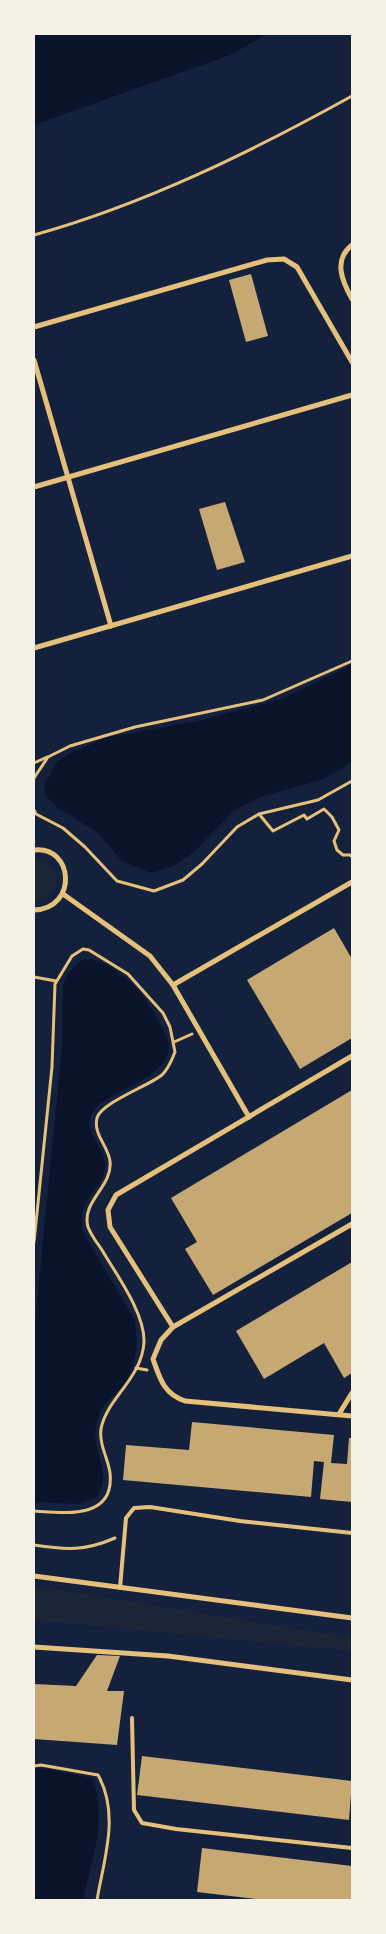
<svg xmlns="http://www.w3.org/2000/svg" width="386" height="1934" font-family="Lato,sans-serif">
<style>
.green{fill:#1d2539}
.water{fill:#0b132b}
.building{fill:#c6a872}
.lines{fill:none;stroke-linecap:round;stroke-linejoin:round}
.path{stroke:#e5c07b;stroke-width:3}
.service{stroke:#e5c07b;stroke-width:4}
.minor{stroke:#e5c07b;stroke-width:5}
</style>
<rect width="100%" height="100%" fill="#14213d"/>
<!-- green -->
<g class="green">
<path d="M 34,859 C 63,860 64,898 34,901 Z"/>
<polygon points="34,1586 352,1638 352,1651 34,1620"/>
</g>
<!-- water -->
<g class="water">
<polygon points="34,34 266,34 233,54 34,125"/>
<polygon points="352,665 352,762 324,779 263,796 234,810 195,851 176,865 151,873 122,861 97,832 58,808 46,796 44,785 57,762 72,752 109,737 198,721 281,699"/>
<path d="M 91,959 C 116,966 138,986 151,1008 C 156,1017 162,1025 166,1035 C 181,1066 137,1083 116,1094 C 107,1099 97,1104 92,1113 C 82,1132 106,1148 105,1166 C 104,1194 75,1194 83,1232 L 134,1319 C 139,1340 137,1362 126,1382 C 117,1396 102,1400 97,1421 C 89,1453 115,1470 96,1498 L 78,1504 L 34,1502 L 34,1334 L 62,1046 L 63,985 L 68,973 L 82,960 Z"/>
<path d="M 41,1768 L 92,1778 C 108,1818 92,1860 83,1900 L 34,1900 L 34,1769 Z"/>
</g>
<!-- building -->
<g class="building">
<polygon points="251,274 268,336 246,342 229,280"/>
<polygon points="225,502 245,562 217,570 199,509"/>
<polygon points="334,928 352,959 352,1038 300,1069 247,980"/>
<polygon points="352,1090 352,1213 213,1295 185,1249 197,1242 171,1198"/>
<polygon points="352,1262 352,1373 344,1378 324,1343 264,1379 236,1331"/>
<polygon points="192,1422 334,1435 331,1463 347,1464 349,1438 352,1438 352,1502 320,1499 324,1462 314,1461 311,1497 123,1480 126,1445 189,1450"/>
<polygon points="97,1655 120,1656 107,1691 124,1691 117,1745 34,1739 34,1684 76,1686"/>
<polygon points="142,1756 352,1781 349,1820 137,1795"/>
<polygon points="202,1848 352,1866 352,1900 265,1900 197,1892"/>
</g>
<g class="lines">
<!-- path -->
<g class="path">
<path d="M 34,235 C 145,204 251,152 352,96"/>
<polyline points="34,763 47,757"/>
<polyline points="34,778 48,757 70,746 135,727 263,700 352,661"/>
<polyline points="34,810 36,814 63,828 85,847 117,881 154,891 183,880 202,864 237,827 259,814 318,800 352,781"/>
<polyline points="259,814 273,831 304,815 307,819 324,809 332,817 339,830 334,841 337,850 343,855 351,855 352,857"/>
<polyline points="34,977 56,981"/>
<polyline points="174,1042 192,1034"/>
<path d="M 34,1242 L 52,1067 L 55,984 L 72,956 L 83,949 L 89,950 L 128,974 L 163,1013 L 170,1027 L 175,1052 C 172,1060 168,1069 162,1075 C 148,1086 101,1103 97,1118 C 93,1134 108,1146 110,1161 C 113,1187 81,1201 88,1227 C 91,1235 97,1243 102,1250 C 116,1274 145,1313 144,1342 C 142,1379 106,1399 101,1429 C 99,1445 108,1458 110,1473 C 115,1520 65,1513 34,1511"/>
<polyline points="136,1368 147,1370"/>
<path d="M 34,1545 C 67,1550 85,1551 115,1538"/>
<path d="M 34,1766 L 41,1765 L 98,1775 C 120,1814 104,1859 97,1900"/>
</g>
<!-- service -->
<g class="service">
<polyline points="120,1588 126,1518 134,1508 150,1507 240,1521 352,1533"/>
<polyline points="132,1718 134,1810 142,1823 176,1829 352,1848"/>
</g>
<!-- minor -->
<g class="minor">
<path d="M 352,245 C 333,260 342,281 352,299"/>
<polyline points="34,327 267,260 284,259 297,267 352,362"/>
<polyline points="34,360 111,626"/>
<polyline points="34,487 352,395"/>
<polyline points="34,648 352,556"/>
<path d="M 34,850 C 73,845 79,908 34,910"/>
<polyline points="63,894 150,956 173,985 249,1117"/>
<polyline points="173,985 352,882"/>
<path d="M 352,1224 L 173,1327 L 161,1340 L 153,1359 C 160,1379 164,1394 185,1401 L 352,1416"/>
<polyline points="173,1327 110,1227 108,1210 116,1195 352,1056"/>
<polyline points="339,1414 352,1393"/>
<polyline points="34,1576 352,1618"/>
<polyline points="34,1647 168,1656 352,1680"/>
</g>
</g>
<!-- border -->
<rect width="386" height="1934" fill="none" stroke="#f6f1e7" stroke-width="70"/>
</svg>
